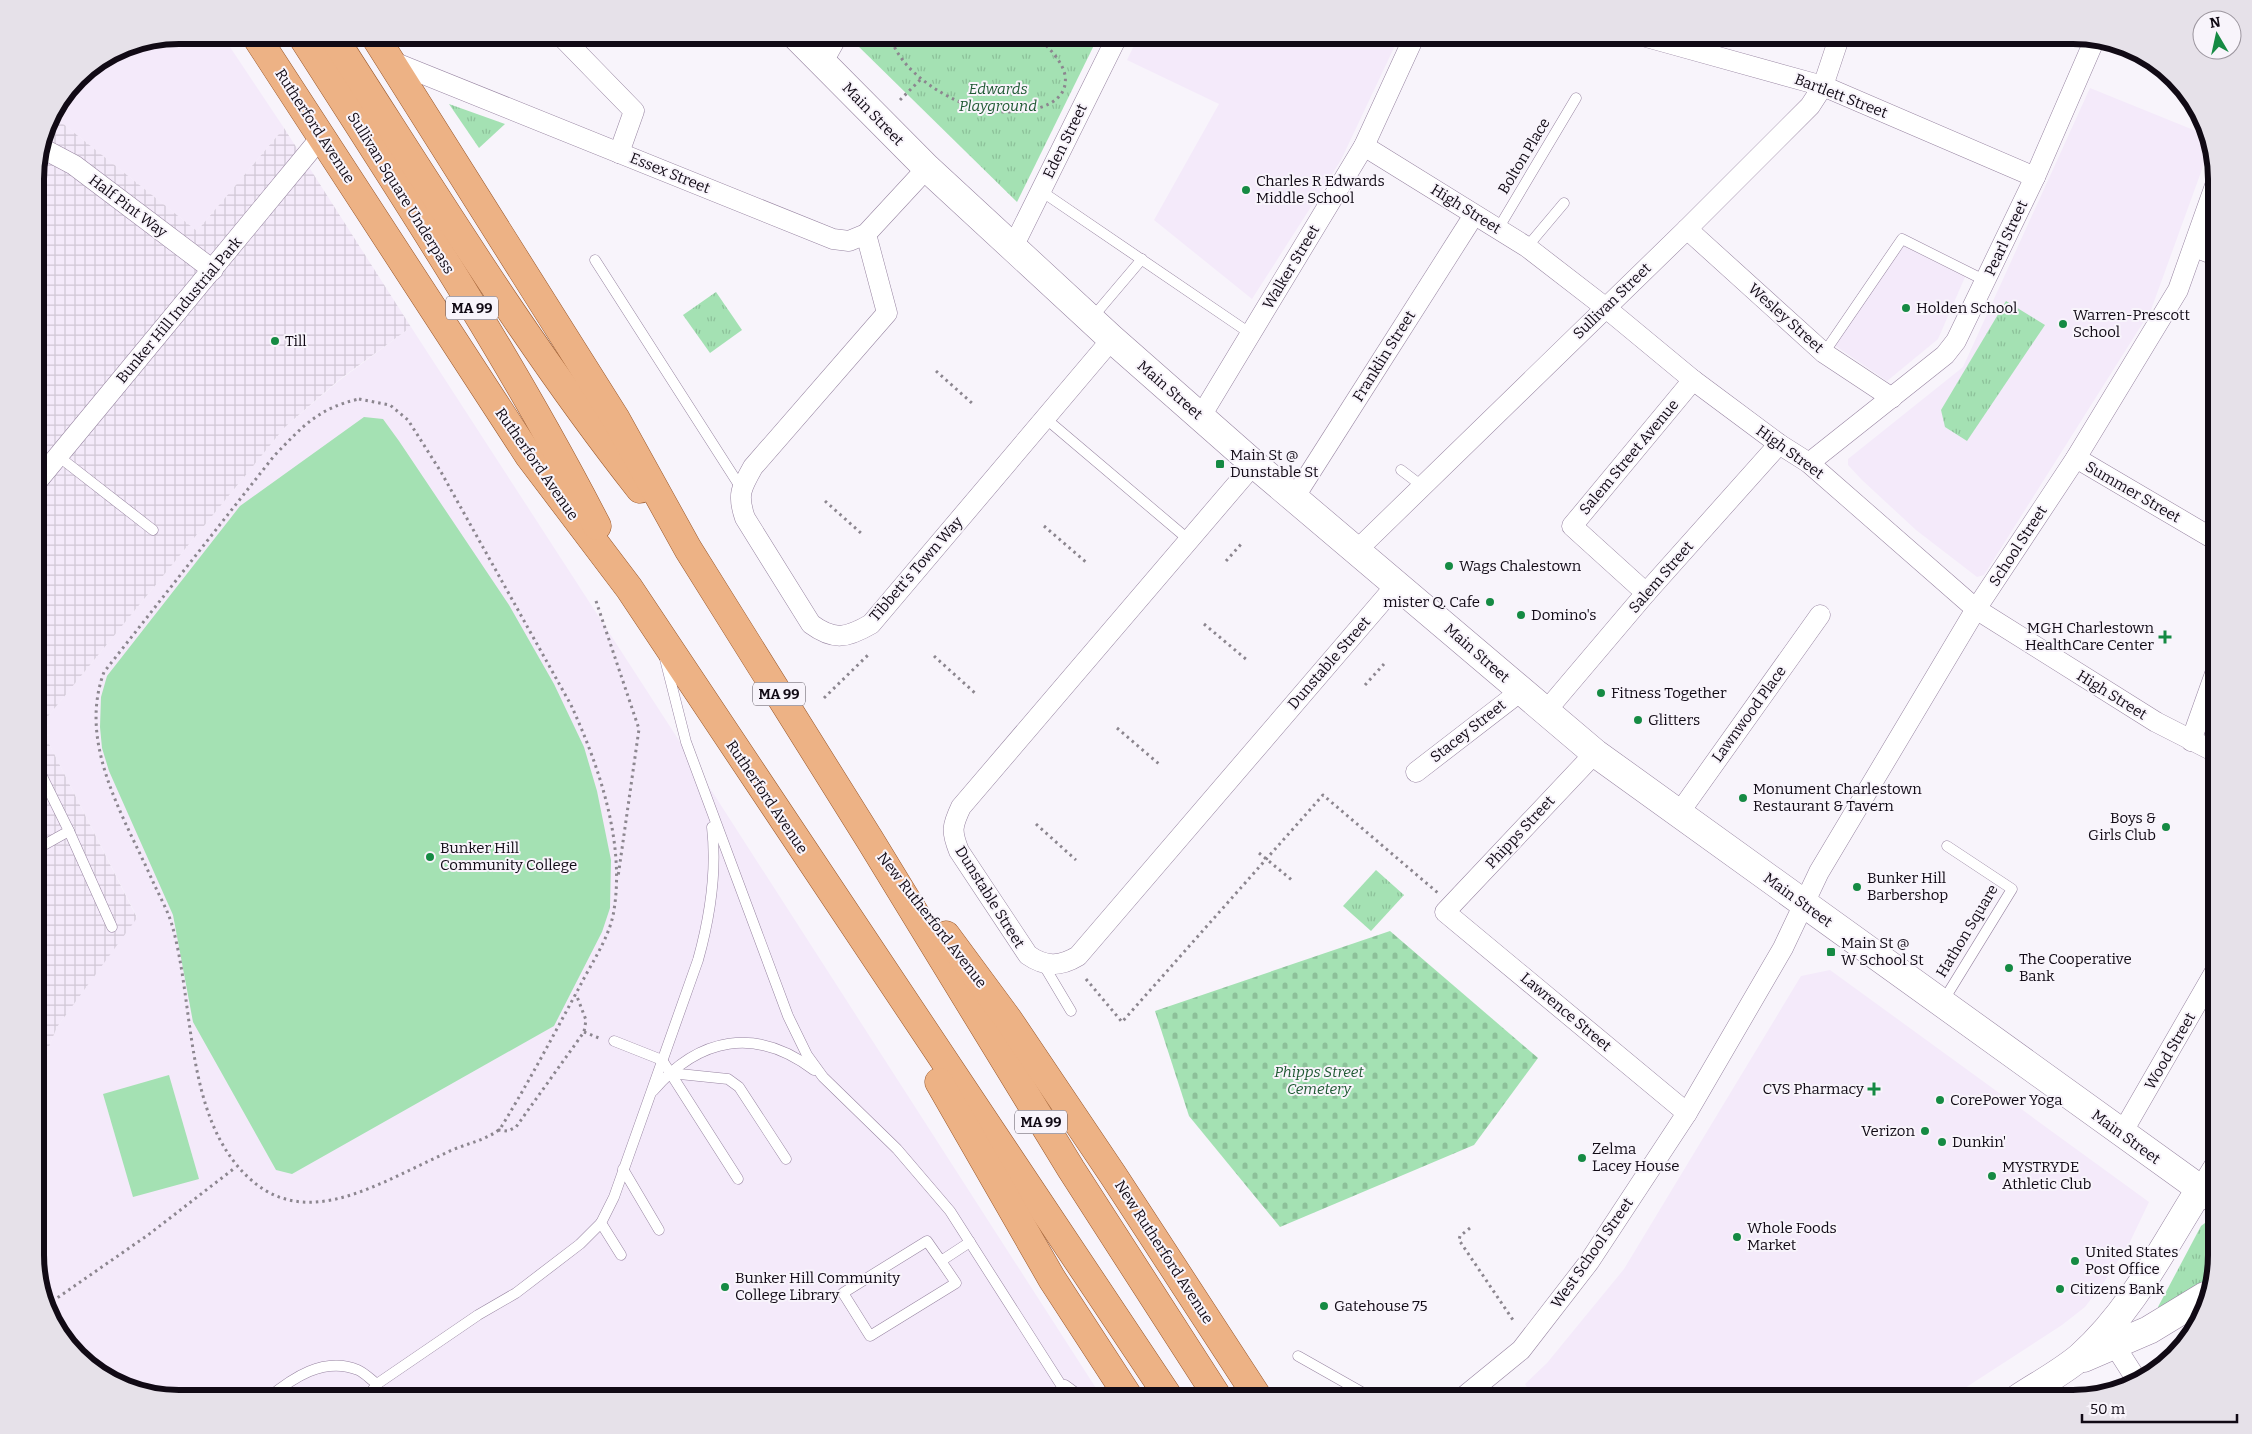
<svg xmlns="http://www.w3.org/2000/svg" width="2252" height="1434" font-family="Bitter,serif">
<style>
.built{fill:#f4eafa}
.industrial{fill:url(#industrial-grid)}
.grass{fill:#a4e1b3}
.cemetery{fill:url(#cemetery-stones)}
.park{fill:url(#park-tufts)}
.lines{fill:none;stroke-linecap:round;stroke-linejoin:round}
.service-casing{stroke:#9784a1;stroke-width:11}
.minor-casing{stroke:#9784a1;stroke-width:21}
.secondary-casing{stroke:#9784a1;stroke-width:29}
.primary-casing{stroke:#985629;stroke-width:29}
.path{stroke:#8c868f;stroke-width:3;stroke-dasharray:2.5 4;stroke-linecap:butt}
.service{stroke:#fff;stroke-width:10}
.minor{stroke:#fff;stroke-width:20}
.secondary{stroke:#fff;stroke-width:28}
.primary{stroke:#edb285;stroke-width:28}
.path-bridge{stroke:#8c868f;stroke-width:3;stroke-dasharray:2.5 4;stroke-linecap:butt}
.poi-dot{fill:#158a43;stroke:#f8f4fb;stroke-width:2}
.labels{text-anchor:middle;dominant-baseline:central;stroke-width:4;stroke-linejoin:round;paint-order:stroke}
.shield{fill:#f8f4fb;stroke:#56505a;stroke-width:1}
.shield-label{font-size:14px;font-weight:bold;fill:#110a15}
.park-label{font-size:15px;font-style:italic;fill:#1f5933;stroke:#f8f4fb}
.street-label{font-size:15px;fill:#110a15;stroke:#f8f4fb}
.poi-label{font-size:15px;fill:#110a15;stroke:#f8f4fb;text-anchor:start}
.rim{fill:none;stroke:#110a15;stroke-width:6}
</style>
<defs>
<pattern id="industrial-grid" width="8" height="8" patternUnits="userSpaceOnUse" patternTransform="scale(1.25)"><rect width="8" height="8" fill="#f4eafa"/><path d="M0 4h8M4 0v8" fill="none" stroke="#d0c7d5"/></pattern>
<pattern id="cemetery-stones" width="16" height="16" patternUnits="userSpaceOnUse" patternTransform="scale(1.25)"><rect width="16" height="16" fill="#a4e1b3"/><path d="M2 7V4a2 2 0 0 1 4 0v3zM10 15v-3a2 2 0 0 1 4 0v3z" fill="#8cc099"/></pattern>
<pattern id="park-tufts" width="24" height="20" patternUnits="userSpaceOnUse" patternTransform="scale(1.25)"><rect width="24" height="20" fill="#a4e1b3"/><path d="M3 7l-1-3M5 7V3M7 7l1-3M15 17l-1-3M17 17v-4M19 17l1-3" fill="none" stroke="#8cc099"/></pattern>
</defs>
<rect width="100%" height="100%" fill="#f8f4fb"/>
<!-- built -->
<g class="built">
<polygon points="178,35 222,35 284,128 197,231 52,115 77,77 124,46"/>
<polygon points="1139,35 1400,35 1341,160 1252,299 1154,220 1219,104 1127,60"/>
<polygon points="2090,88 2206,135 2209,150 2151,310 1984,575 1977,577 1916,530 1862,480 1848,465 1848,459 1963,367"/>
<polygon points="1904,246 1965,277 1938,339 1887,381 1834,345"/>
<polygon points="411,327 715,796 1103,1399 178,1399 99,1375 54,1327 35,1265 35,1081 57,1027 137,917 40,726 285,427 340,380"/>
<polygon points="1830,970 2149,1202 2128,1246 2104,1282 2085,1307 2062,1325 1948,1399 1534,1399 1525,1384 1547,1363 1624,1269 1801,976"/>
</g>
<!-- industrial -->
<polygon class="industrial" points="52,115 197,231 284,128 411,327 340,379 285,427 40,726 137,918 57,1027 35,1081 35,169 46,123"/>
<!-- grass -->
<g class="grass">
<polygon points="364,417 383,419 399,441 509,605 554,684 584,747 597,791 611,860 610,908 602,932 554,1026 292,1174 276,1170 193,1022 173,915 109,771 102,748 100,727 101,697 107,676 240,506"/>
<polygon points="169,1075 199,1179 133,1197 103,1094"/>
</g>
<!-- cemetery -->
<polygon class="cemetery" points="1390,931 1538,1058 1474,1145 1280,1227 1189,1116 1155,1011"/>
<!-- park -->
<g class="park">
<polygon points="860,35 1099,35 1017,202 855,43"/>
<polygon points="449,104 505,124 479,148"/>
<polygon points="716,292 742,330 710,353 683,315"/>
<polygon points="2006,301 2045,325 1967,441 1945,427 1941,410"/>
<polygon points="1376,870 1404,895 1371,931 1343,906"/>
<polygon points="2205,1223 2217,1233 2217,1256 2210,1279 2161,1310 2158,1307 2201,1226"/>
</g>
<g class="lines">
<defs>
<g id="service">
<polyline points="1041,191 1251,334"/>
<polyline points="1498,229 1576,98"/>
<polyline points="1527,247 1564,203"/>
<polyline points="595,260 741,488"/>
<polyline points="1092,318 1142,259"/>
<polyline points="1824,353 1902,239 1986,281"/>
<polyline points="1045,418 1189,540"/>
<polyline points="58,456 153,530"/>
<polyline points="1401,470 1422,486"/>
<polyline points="665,659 686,742 788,1016 807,1055 823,1077 897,1149 950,1211 1070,1399"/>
<polyline points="35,762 69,831 35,850"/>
<polyline points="69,831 112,927"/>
<polyline points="1043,964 1071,1011"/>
<polyline points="1942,1003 2012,889 1947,846"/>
<polyline points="614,1041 662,1060 738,1179"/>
<polyline points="670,1073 728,1079 739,1087 786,1159"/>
<path d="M 653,1091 C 699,1037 756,1026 814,1070"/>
<polyline points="623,1169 659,1230"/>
<path d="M 621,1255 L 601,1223 L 614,1197 L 698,960 C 710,917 717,871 712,827"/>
<polyline points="941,1261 956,1283 870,1336 843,1293 927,1241 941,1261 970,1242"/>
<polyline points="1298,1356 1374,1399"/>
<polyline points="1065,1385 1084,1399"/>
<path d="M 267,1399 C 292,1378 324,1356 358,1370 C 365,1373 371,1380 377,1384"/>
<polyline points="366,1399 377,1384 478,1315 516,1293 580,1244 601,1223"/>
</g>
<g id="minor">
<polyline points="560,35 634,111 619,153"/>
<polyline points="1639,35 1823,86 2035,177"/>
<polyline points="391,61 833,239 849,241 866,234 927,168"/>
<polyline points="823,62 838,35"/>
<polyline points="1364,146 1527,247 1606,308 1693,380 1779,444 1809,463 1976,609 2156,722 2217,753"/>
<polyline points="40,147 74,165 213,270"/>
<polyline points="1687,229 1824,353 1892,398"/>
<path d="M 866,234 L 887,313 L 753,467 C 741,488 737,495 745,518 L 811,624 C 834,641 847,638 871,624 L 1112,339"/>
<polyline points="1013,247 1118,35"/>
<polyline points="2195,247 2217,256"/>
<polyline points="1201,416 1364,146 1415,35"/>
<polyline points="2076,458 2217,541"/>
<polyline points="1809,463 1945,355 1956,341 2035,177 2094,41"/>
<path d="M 1254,464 L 961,807 C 952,826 951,831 959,851 L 1028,955 C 1045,967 1060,967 1078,956 L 1397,584"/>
<polyline points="35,484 322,136"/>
<polyline points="1294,498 1474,215"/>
<polyline points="1357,550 1687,229 1810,106 1823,86 1840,35"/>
<polyline points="1646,593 1572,526 1693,380"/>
<polyline points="1546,711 1646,593 1779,444"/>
<polyline points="2191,741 2217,668"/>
<polyline points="1595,753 1445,912 1687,1113"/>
<polyline points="1416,772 1521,691"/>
<polyline points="1679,813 1820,615"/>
<polyline points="2122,1133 2217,968"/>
<polyline points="2200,1189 2217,1161"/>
<polyline points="2108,1335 2138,1382"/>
<polyline points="1461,1399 1521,1350 1589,1262 1687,1113 1783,948 1819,872 1976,609 2076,458 2178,290 2217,180"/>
</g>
<g id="secondary">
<polyline points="795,35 927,168 1112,339 1254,464 1595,753 2217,1201"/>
<polyline points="2084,1358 2149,1330 2205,1296"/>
<path d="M 2017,1399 C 2038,1385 2061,1373 2080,1357 C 2131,1312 2164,1246 2200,1189"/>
</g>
<g id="primary">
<polyline points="255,35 529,456 629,588 1170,1399"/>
<path d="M 301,35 C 403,194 510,357 597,526"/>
<path d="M 332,35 C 431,188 527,346 640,489"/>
<polyline points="374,35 616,419 688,549 870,840 1071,1169 1219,1399"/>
<polyline points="946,935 1008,1019 1113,1175 1259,1399"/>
<polyline points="939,1082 1052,1279 1130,1399"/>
</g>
</defs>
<!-- service casing -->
<use href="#service" class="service-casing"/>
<!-- minor casing -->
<use href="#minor" class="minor-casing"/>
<!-- secondary casing -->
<use href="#secondary" class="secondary-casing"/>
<!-- primary casing -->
<use href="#primary" class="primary-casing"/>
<!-- path -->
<g class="path">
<path d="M 890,35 C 899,72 950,103 985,110 C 1009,115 1071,113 1065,75 C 1062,60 1046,45 1036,35"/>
<polyline points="900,100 921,79"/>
<polyline points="936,371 973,404"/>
<path d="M 359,399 L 390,405 L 408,420 L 441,472 L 571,705 C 599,766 625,842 614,910 C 610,937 592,962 580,986 C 554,1034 529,1082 500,1129 C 486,1140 469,1143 452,1150 C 431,1160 410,1170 389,1180 C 342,1201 292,1218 249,1178 C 184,1118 195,1005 172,925 C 168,911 160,897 154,884 C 125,818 77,745 104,672 L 274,456 C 302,427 318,408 359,399 Z"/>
<polyline points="825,501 862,534"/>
<polyline points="1044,526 1087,563"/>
<polyline points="1226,561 1243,542"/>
<polyline points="596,601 639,729 618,877"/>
<polyline points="1204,624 1247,660"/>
<polyline points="934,656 975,693"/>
<polyline points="1365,685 1384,664"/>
<polyline points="824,698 868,655"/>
<polyline points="1117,728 1159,764"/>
<polyline points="1036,824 1076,860"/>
<polyline points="1086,979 1122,1022 1323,795 1438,893"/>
<polyline points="584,1032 599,1038"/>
<polyline points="498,1130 508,1131 516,1127 584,1032 586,1020 576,994"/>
<polyline points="1470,1228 1460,1236 1459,1240 1513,1320"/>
<polyline points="47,1305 148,1235 236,1167"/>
</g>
<!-- service -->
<use href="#service" class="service"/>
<!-- minor -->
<use href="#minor" class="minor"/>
<!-- secondary -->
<use href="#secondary" class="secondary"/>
<!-- primary -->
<use href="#primary" class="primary"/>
<!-- path-bridge -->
<polyline class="path-bridge" points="1259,853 1293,881"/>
</g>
<!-- markers -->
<g class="poi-dot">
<circle cx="1246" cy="190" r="5"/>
<circle cx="1906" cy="308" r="5"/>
<circle cx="2063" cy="324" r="5"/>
<circle cx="275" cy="341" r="5"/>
<rect x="1215" y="459" width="10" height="10" rx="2.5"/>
<circle cx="1449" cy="566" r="5"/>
<circle cx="1490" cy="602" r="5"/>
<circle cx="1521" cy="615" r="5"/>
<path d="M2162.5 629.5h5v5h5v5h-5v5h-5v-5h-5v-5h5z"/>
<circle cx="1601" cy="693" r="5"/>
<circle cx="1638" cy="720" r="5"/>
<circle cx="1743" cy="798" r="5"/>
<circle cx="2166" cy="827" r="5"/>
<circle cx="430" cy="857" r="5"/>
<circle cx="1857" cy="887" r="5"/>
<rect x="1826" y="947" width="10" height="10" rx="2.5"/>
<circle cx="2009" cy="968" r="5"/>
<path d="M1871.5 1081.5h5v5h5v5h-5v5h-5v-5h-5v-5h5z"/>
<circle cx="1940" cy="1100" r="5"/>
<circle cx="1925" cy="1131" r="5"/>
<circle cx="1942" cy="1142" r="5"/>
<circle cx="1582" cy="1158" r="5"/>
<circle cx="1992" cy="1176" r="5"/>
<circle cx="1737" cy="1237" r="5"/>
<circle cx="2075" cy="1261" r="5"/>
<circle cx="725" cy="1287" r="5"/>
<circle cx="2060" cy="1289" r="5"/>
<circle cx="1324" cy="1306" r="5"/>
</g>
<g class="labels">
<!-- shield labels -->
<g class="shield">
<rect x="446" y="296.5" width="52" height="23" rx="4"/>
<rect x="753" y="682.5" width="52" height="23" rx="4"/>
<rect x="1015" y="1110.5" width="52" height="23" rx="4"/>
</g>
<g class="shield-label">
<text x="472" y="308">MA 99</text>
<text x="779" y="694">MA 99</text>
<text x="1041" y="1122">MA 99</text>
</g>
<!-- park labels -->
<g class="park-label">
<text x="998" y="89">Edwards<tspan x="998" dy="17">Playground</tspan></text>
<text x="1319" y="1072">Phipps Street<tspan x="1319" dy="17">Cemetery</tspan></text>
</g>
<!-- street labels -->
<g class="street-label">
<text transform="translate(1841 96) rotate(21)">Bartlett Street</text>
<text transform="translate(873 114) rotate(46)">Main Street</text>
<text transform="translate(315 126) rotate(57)">Rutherford Avenue</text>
<text transform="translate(1065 141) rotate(-64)">Eden Street</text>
<text transform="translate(1524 156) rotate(-59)">Bolton Place</text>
<text transform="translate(670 173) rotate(22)">Essex Street</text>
<text transform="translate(401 193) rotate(58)">Sullivan Square Underpass</text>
<text transform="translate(128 206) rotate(37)">Half Pint Way</text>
<text transform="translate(1466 209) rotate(32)">High Street</text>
<text transform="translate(2006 238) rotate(-65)">Pearl Street</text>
<text transform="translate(1291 267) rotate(-59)">Walker Street</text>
<text transform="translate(1612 301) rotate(-44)">Sullivan Street</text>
<text transform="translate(179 310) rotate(-50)">Bunker Hill Industrial Park</text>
<text transform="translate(1786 318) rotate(42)">Wesley Street</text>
<text transform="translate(1384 356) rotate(-58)">Franklin Street</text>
<text transform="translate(1170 390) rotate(41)">Main Street</text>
<text transform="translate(1790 452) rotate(36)">High Street</text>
<text transform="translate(1629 457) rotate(-50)">Salem Street Avenue</text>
<text transform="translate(537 464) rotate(55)">Rutherford Avenue</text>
<text transform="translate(2133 492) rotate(30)">Summer Street</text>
<text transform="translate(2018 546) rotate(-57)">School Street</text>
<text transform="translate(916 569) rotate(-49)">Tibbett's Town Way</text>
<text transform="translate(1661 577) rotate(-49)">Salem Street</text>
<text transform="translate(1477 653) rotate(41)">Main Street</text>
<text transform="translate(1329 663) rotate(-49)">Dunstable Street</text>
<text transform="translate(2112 695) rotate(32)">High Street</text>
<text transform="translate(1749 714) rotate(-54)">Lawnwood Place</text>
<text transform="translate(1468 731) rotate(-38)">Stacey Street</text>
<text transform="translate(767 797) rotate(56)">Rutherford Avenue</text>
<text transform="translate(1520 832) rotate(-47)">Phipps Street</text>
<text transform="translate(990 897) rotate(58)">Dunstable Street</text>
<text transform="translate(1798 900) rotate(36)">Main Street</text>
<text transform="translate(932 920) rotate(52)">New Rutherford Avenue</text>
<text transform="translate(1967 931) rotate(-59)">Hathon Square</text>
<text transform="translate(1566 1012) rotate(40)">Lawrence Street</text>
<text transform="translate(2170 1051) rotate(-60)">Wood Street</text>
<text transform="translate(2126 1137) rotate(36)">Main Street</text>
<text transform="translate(1164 1252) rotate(57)">New Rutherford Avenue</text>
<text transform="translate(1592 1253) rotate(-55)">West School Street</text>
</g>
<!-- poi labels -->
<g class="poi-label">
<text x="1256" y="181">Charles R Edwards<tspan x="1256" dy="17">Middle School</tspan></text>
<text x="1916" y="308">Holden School</text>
<text x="2073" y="315">Warren-Prescott<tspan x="2073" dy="17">School</tspan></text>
<text x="285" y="341">Till</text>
<text x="1230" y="455">Main St @<tspan x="1230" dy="17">Dunstable St</tspan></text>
<text x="1459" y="566">Wags Chalestown</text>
<text x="1480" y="602" text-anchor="end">mister Q. Cafe</text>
<text x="1531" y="615">Domino's</text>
<text x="2154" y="628" text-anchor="end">MGH Charlestown<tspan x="2154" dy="17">HealthCare Center</tspan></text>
<text x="1611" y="693">Fitness Together</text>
<text x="1648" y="720">Glitters</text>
<text x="1753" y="789">Monument Charlestown<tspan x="1753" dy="17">Restaurant &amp; Tavern</tspan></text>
<text x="2156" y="818" text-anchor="end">Boys &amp;<tspan x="2156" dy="17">Girls Club</tspan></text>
<text x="440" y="848">Bunker Hill<tspan x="440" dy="17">Community College</tspan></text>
<text x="1867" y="878">Bunker Hill<tspan x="1867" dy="17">Barbershop</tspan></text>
<text x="1841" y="943">Main St @<tspan x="1841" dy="17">W School St</tspan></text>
<text x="2019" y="959">The Cooperative<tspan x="2019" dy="17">Bank</tspan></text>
<text x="1864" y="1089" text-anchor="end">CVS Pharmacy</text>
<text x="1950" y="1100">CorePower Yoga</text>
<text x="1915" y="1131" text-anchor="end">Verizon</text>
<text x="1952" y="1142">Dunkin'</text>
<text x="1592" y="1149">Zelma<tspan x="1592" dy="17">Lacey House</tspan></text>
<text x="2002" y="1167">MYSTRYDE<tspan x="2002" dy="17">Athletic Club</tspan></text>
<text x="1747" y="1228">Whole Foods<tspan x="1747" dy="17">Market</tspan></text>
<text x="2085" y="1252">United States<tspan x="2085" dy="17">Post Office</tspan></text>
<text x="735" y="1278">Bunker Hill Community<tspan x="735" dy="17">College Library</tspan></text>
<text x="2070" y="1289">Citizens Bank</text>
<text x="1334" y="1306">Gatehouse 75</text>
</g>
</g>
<!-- crop -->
<path d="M0 0H2252V1434H0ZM179 44H2073A135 135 0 0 1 2208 179V1255A135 135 0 0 1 2073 1390H179A135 135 0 0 1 44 1255V179A135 135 0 0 1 179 44Z" fill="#e6e1e9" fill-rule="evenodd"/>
<path class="rim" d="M179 44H2073A135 135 0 0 1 2208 179V1255A135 135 0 0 1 2073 1390H179A135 135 0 0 1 44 1255V179A135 135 0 0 1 179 44Z"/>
<!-- north arrow -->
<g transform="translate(2217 35) rotate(351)"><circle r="24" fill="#f8f4fb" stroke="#9c969f"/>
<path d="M0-4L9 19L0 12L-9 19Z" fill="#158a43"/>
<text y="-8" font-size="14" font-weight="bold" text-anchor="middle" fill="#110a15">N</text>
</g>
<!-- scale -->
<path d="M2082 1414v8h155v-8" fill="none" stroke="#110a15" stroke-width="2.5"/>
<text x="2090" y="1414" font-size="15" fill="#110a15" stroke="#f8f4fb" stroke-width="4" paint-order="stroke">50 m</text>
</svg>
